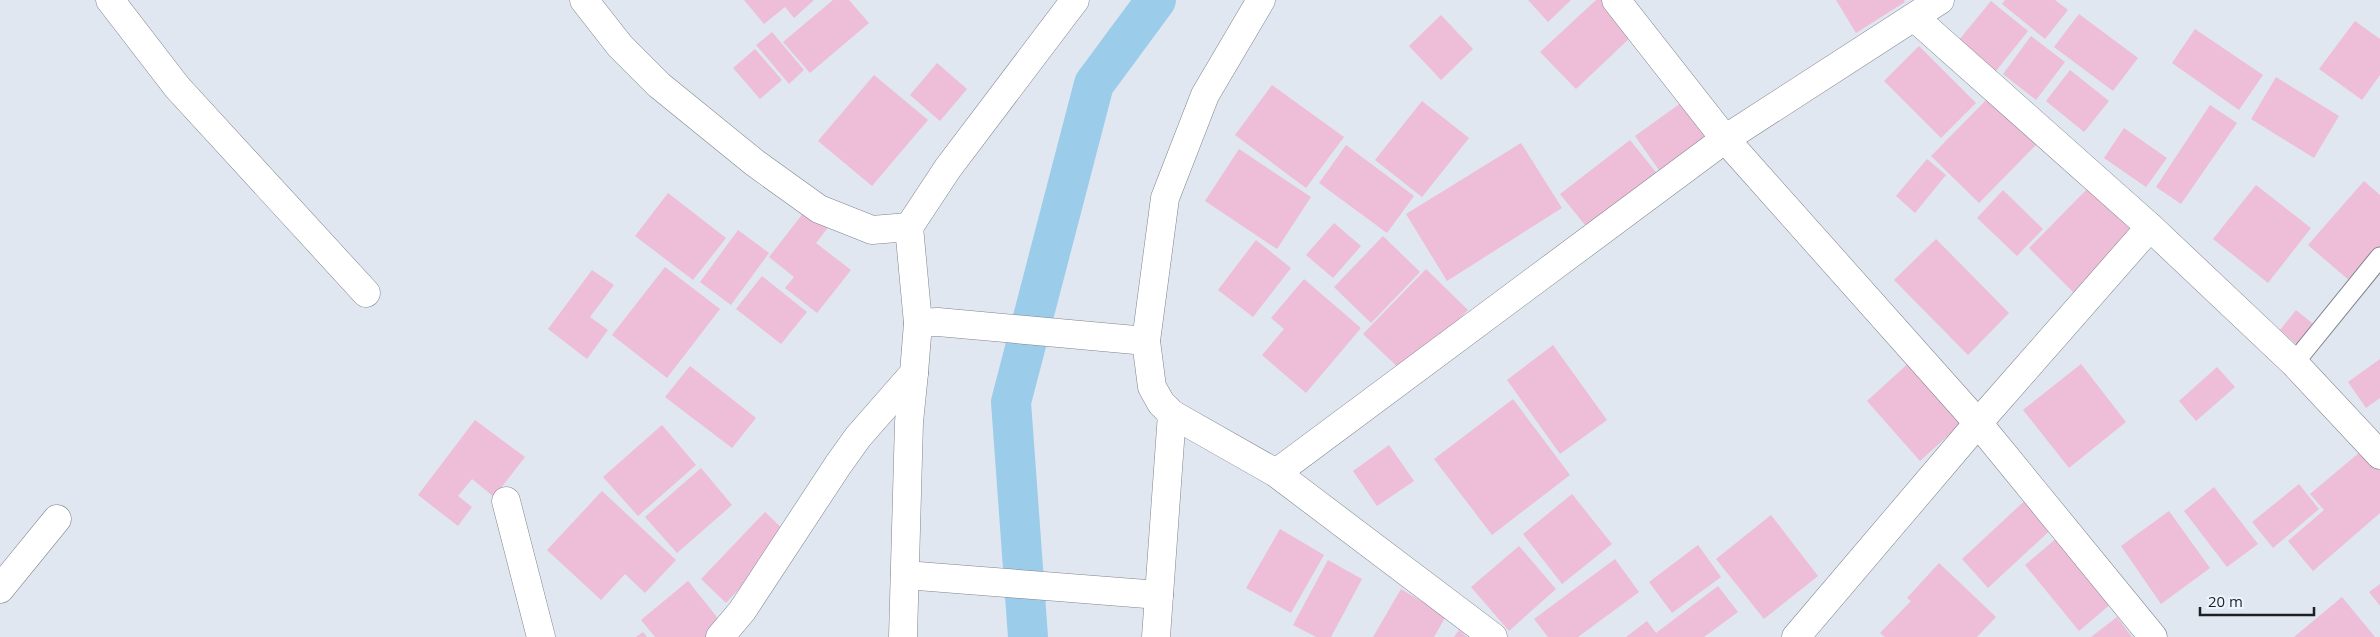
<svg xmlns="http://www.w3.org/2000/svg" width="2380" height="637" font-family="'Open Sans',sans-serif">
<style>
.lines{fill:none;stroke-linecap:round;stroke-linejoin:round}
.canal{stroke:#9bcdea;stroke-width:40}
.building{fill:#eebdd8}
.lane-casing{stroke:#7f848d;stroke-width:21}
.street-casing{stroke:#7f848d;stroke-width:29}
.lane{stroke:#fff;stroke-width:19}
.street{stroke:#fff;stroke-width:28}
</style>
<rect width="100%" height="100%" fill="#e1e7f1"/>
<g class="lines">
<!-- canal -->
<polyline class="canal" points="1028,637 1011,402 1094,84 1156,0"/>
</g>
<!-- building -->
<g class="building">
<polygon points="744,0 814,0 794,18 785,7 764,24"/>
<polygon points="833,0 849,0 869,23 810,73 783,42"/>
<polygon points="1528,0 1571,0 1548,22"/>
<polygon points="1596,0 1601,0 1634,34 1576,89 1540,52"/>
<polygon points="1836,0 1904,0 1905,2 1856,33"/>
<polygon points="2005,0 2055,0 2068,10 2045,39 2002,4"/>
<polygon points="1991,1 2028,31 1996,71 1959,40"/>
<polygon points="2079,14 2138,58 2113,91 2054,47"/>
<polygon points="1441,15 1473,49 1441,80 1409,46"/>
<polygon points="2355,21 2380,39 2380,75 2362,100 2319,69"/>
<polygon points="2195,29 2263,75 2239,110 2172,63"/>
<polygon points="772,32 804,70 789,84 756,45"/>
<polygon points="2031,36 2065,62 2036,100 2003,74"/>
<polygon points="1919,46 1976,103 1941,138 1884,81"/>
<polygon points="755,49 782,80 760,99 733,68"/>
<polygon points="937,63 967,89 940,121 910,95"/>
<polygon points="2070,70 2109,101 2084,132 2046,101"/>
<polygon points="874,75 928,120 872,186 818,141"/>
<polygon points="2276,77 2339,116 2314,158 2251,119"/>
<polygon points="1272,85 1344,137 1306,188 1235,135"/>
<polygon points="1990,96 2038,143 1979,203 1931,156"/>
<polygon points="1685,100 1712,136 1661,173 1635,136"/>
<polygon points="1422,101 1469,138 1422,197 1375,160"/>
<polygon points="2210,105 2237,123 2181,204 2156,187"/>
<polygon points="2124,128 2167,158 2146,187 2104,158"/>
<polygon points="1630,140 1659,176 1589,230 1560,194"/>
<polygon points="1521,143 1562,208 1447,281 1406,214"/>
<polygon points="1346,145 1414,196 1387,233 1319,183"/>
<polygon points="1239,149 1311,197 1277,249 1205,201"/>
<polygon points="1927,159 1946,175 1915,213 1896,196"/>
<polygon points="2364,181 2380,195 2380,248 2351,282 2308,245"/>
<polygon points="2091,185 2137,232 2075,294 2029,248"/>
<polygon points="2256,185 2311,228 2268,283 2213,239"/>
<polygon points="2003,190 2043,229 2017,256 1977,218"/>
<polygon points="668,193 726,238 693,280 635,236"/>
<polygon points="808,207 830,225 816,243 851,270 817,313 785,288 794,277 769,257"/>
<polygon points="1334,223 1361,246 1333,278 1306,255"/>
<polygon points="738,230 769,253 731,305 700,282"/>
<polygon points="1383,236 1420,272 1371,323 1334,287"/>
<polygon points="1936,239 2009,313 1968,355 1894,280"/>
<polygon points="1256,240 1291,268 1253,317 1218,290"/>
<polygon points="665,267 720,309 667,378 612,335"/>
<polygon points="1426,269 1468,310 1405,374 1363,334"/>
<polygon points="592,270 614,285 590,317 608,330 587,359 548,329"/>
<polygon points="762,276 807,312 781,344 736,309"/>
<polygon points="1304,279 1361,328 1306,393 1262,355 1284,329 1271,318"/>
<polygon points="2296,310 2317,327 2300,347 2280,330"/>
<polygon points="1553,345 1607,420 1560,454 1507,380"/>
<polygon points="2380,359 2380,398 2366,408 2348,382"/>
<polygon points="1912,360 1965,420 1920,461 1867,401"/>
<polygon points="2081,364 2126,422 2069,468 2023,410"/>
<polygon points="690,366 756,418 732,448 665,397"/>
<polygon points="2217,367 2235,387 2196,421 2179,401"/>
<polygon points="1513,399 1570,475 1492,535 1434,459"/>
<polygon points="475,420 525,457 494,497 472,479 458,496 472,507 458,526 418,495"/>
<polygon points="662,425 696,465 638,516 603,477"/>
<polygon points="1389,445 1414,481 1377,506 1353,471"/>
<polygon points="2366,447 2380,463 2380,513 2313,571 2288,541 2324,510 2310,494"/>
<polygon points="701,468 732,505 677,553 645,517"/>
<polygon points="2299,484 2319,509 2273,548 2252,522"/>
<polygon points="2214,487 2258,544 2227,567 2184,511"/>
<polygon points="602,491 676,560 645,593 625,574 601,600 547,550"/>
<polygon points="1572,494 1612,544 1562,584 1523,534"/>
<polygon points="2032,494 2058,523 1988,588 1962,559"/>
<polygon points="2169,511 2210,568 2161,604 2121,546"/>
<polygon points="765,512 789,535 726,603 701,579"/>
<polygon points="1771,515 1818,576 1764,619 1716,559"/>
<polygon points="1280,529 1324,555 1291,613 1246,588"/>
<polygon points="2058,537 2112,603 2079,631 2025,565"/>
<polygon points="1698,545 1721,577 1672,613 1649,582"/>
<polygon points="1519,546 1556,589 1509,631 1471,587"/>
<polygon points="1615,559 1639,592 1578,637 1548,637 1534,619"/>
<polygon points="1328,560 1362,579 1331,637 1316,637 1293,625"/>
<polygon points="1939,563 1996,617 1977,637 1885,637 1880,633 1911,601 1907,598"/>
<polygon points="688,581 725,627 713,637 655,637 641,620"/>
<polygon points="2380,584 2380,606 2369,592"/>
<polygon points="1718,586 1738,612 1704,637 1626,637 1647,621 1656,633"/>
<polygon points="1401,589 1446,616 1434,637 1373,637"/>
<polygon points="2342,597 2375,637 2294,637"/>
<polygon points="2117,617 2132,637 2091,637"/>
<polygon points="1459,630 1467,637 1454,637"/>
<polygon points="643,632 647,637 636,637"/>
</g>
<g class="lines">
<defs>
<polyline id="lane" points="2294,363 2380,257"/>
<g id="street">
<polyline points="110,0 177,87 366,293"/>
<polyline points="584,0 620,46 659,85 755,163 819,209 872,230 909,227 918,323 914,373 858,437 838,465 742,611 720,637"/>
<polyline points="1261,0 1205,95 1165,198 1146,341 1152,387 1161,403 1172,414 1276,473 1493,637"/>
<polyline points="1616,0 1725,139 1978,423 2153,637"/>
<polyline points="1915,18 2150,227 2294,363 2380,455"/>
<polyline points="909,227 948,168 1075,0"/>
<polyline points="918,323 938,322 1146,341"/>
<polyline points="1276,473 1725,139 1940,0"/>
<polyline points="506,501 541,637"/>
<polyline points="905,575 1159,595"/>
<polyline points="0,589 57,519"/>
<polyline points="903,637 909,422 914,373"/>
<polyline points="1156,637 1172,414"/>
<polyline points="1796,637 1978,423 2150,227"/>
</g>
</defs>
<!-- lane casing -->
<use href="#lane" class="lane-casing"/>
<!-- street casing -->
<use href="#street" class="street-casing"/>
<!-- lane -->
<use href="#lane" class="lane"/>
<!-- street -->
<use href="#street" class="street"/>
</g>
<!-- scale -->
<path d="M2200 607v8h114v-8" fill="none" stroke="#1d1f23" stroke-width="2.5"/>
<text x="2208" y="607" font-size="15" fill="#1d1f23" stroke="#eef4fe" stroke-width="4" paint-order="stroke">20 m</text>
</svg>
